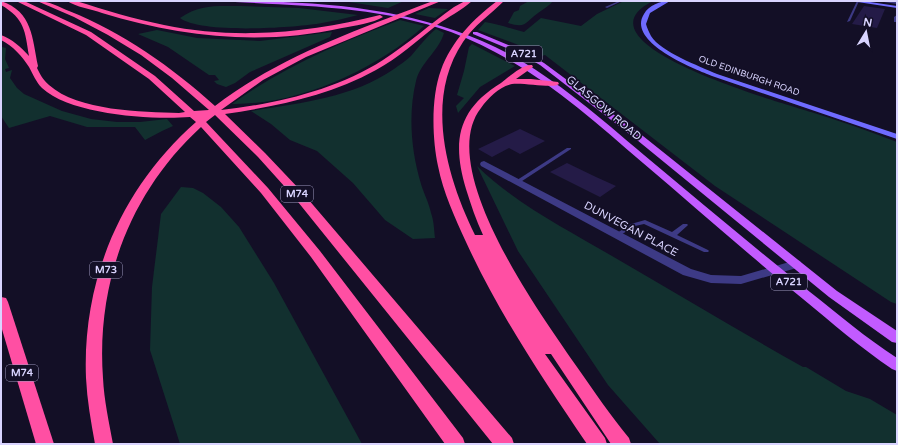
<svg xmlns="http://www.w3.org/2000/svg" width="898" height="445" font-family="'Varela Round',sans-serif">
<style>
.green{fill:#12302f}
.building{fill:#241b47}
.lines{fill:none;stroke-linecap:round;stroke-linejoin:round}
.lane{fill:#3d3a85;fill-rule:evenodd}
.street{fill:#3d3a85;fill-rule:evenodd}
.secondary{fill:#6f6bff;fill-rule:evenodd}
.primary{fill:#c25bff;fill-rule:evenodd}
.highway{fill:#ff4fa3;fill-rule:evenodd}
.labels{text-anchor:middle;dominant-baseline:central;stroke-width:3.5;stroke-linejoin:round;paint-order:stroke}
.far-street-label{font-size:9px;fill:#d9d4ff;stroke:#130f26}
.shield{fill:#130f26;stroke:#9e99be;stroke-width:1}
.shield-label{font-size:10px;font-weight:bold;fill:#d9d4ff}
.street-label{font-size:11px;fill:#d9d4ff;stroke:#130f26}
</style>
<rect width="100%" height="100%" fill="#130f26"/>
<!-- green -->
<g class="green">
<polygon points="342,1 404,1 388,8"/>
<path d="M 529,1 L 553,1 C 549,6 543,9 538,13 C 525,22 527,29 508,23 L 514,12 L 519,10 L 520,6 Z"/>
<path d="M 624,1 L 653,1 C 567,44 787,104 811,112 C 840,121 869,131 897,142 L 897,304 L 891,302 L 715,186 L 545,55 L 542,56 L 516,44 L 478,30 L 485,22 C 499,24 511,29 524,32 L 541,18 L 581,26 L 597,14 Z"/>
<path d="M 241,6 L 299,8 L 358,15 C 346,18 334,21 322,23 C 294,28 201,34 180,18 C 200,4 217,6 241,6 Z"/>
<polygon points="429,8 448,9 435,18 415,14"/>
<path d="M 400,20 L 424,26 C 376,70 298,105 232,104 C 283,67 341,42 400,20 Z"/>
<path d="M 436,29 L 444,33 C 439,51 420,63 416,81 C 408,114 411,151 421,184 C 424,194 429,203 431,213 C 434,221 434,230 435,238 L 413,239 L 385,220 L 353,183 L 317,151 L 290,140 L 271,124 L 251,111 C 300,103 352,98 394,69 C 399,65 406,61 411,56 C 419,47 426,37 436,29 Z"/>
<polygon points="157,30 197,38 260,41 332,32 330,37 250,72 235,83 226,87 217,84 214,81 219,80 215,75 209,75 168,47 138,34"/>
<polygon points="1,43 2,47 6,48 5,59 9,68 5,69 6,72 12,70 10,78 17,88 24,94 62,111 91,119 117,122 140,122 167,119 173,126 162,131 145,140 135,127 87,127 50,116 9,128 1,116"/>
<polygon points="472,44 515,66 480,87 458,113 456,106 464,98 457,95 464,71 469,47"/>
<path d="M 477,166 C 516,204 566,229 612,256 C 676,293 739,331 803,367 L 806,367 L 846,391 L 870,399 L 897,415 L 897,444 L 660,444 L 608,385 L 518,251 Z"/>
<polygon points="181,187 193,188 203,193 221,207 239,227 274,283 362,444 180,444 150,350 152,287 161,214"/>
</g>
<!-- building -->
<g class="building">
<polygon points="864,6 885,9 877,28 852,24"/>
<polygon points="520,129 545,141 520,154 509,148 492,157 478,149"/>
<polygon points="567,163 596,177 616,186 600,197 550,172"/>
</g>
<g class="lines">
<!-- lane -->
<g class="lane">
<polygon points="619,1 622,1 607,8 605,7"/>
<polygon points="857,1 859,1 850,21 847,22"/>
<polygon points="567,148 571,148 571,149 519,183 515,183 514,182"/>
<polygon points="645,220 672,232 683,224 687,224 688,225 687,226 677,235 708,250 709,251 708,252 704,252 644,224 635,226 619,236 615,236 614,235 631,224"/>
</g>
<!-- street -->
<g class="street">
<polygon points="884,1 897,2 897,4 884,2"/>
<polygon points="897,15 897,22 894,22 894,17"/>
<polygon points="484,161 691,269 711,275 741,276 796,260 800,261 802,264 800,267 741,284 711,283 683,275 481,166 480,164 481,162"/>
</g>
<!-- secondary -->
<g class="secondary">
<path d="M 670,1 L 650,13 L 646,24 C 647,28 649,32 651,36 C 661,52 699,66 717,74 L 897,134 L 897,139 L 712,76 C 694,69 626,42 644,14 C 649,5 660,1 670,1 Z"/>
<polygon points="851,1 863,1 897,6 897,8"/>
</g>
<!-- primary -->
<g class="primary">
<path d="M 233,1 C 316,1 404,7 482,41 C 543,67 593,112 644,155 C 699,201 754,247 810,292 C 838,314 866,338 897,358 L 897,371 L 892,369 C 861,348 832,323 803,299 C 749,255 696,208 643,163 C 583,111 526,60 451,32 C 382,7 307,6 235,2 Z"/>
<polygon points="473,32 477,32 525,52 544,63 643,136 837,291 897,331 897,343 892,342 829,297 637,140 540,65 521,54 473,34"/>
</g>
<!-- highway -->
<g class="highway">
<path d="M 1,1 C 33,12 32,38 38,66 L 37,68 C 40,74 43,80 49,85 C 78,111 142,112 179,113 L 185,112 L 149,79 L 86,35 L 16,1 L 24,1 L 91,32 L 155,76 L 194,111 L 209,110 L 172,78 L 141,55 L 108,35 L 74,17 L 37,1 C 49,1 59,7 69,11 C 122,32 172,67 215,106 C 280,56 357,30 433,1 L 441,1 L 306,57 L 263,80 L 221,110 C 276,104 336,90 383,60 C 408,44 430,24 454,7 L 465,1 L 472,1 C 462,10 448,17 437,25 C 417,41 398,58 376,70 C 329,96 277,106 225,114 L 265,153 L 302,192 L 512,438 L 514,444 L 493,444 L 294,197 L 258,157 L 215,115 L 206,122 L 268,188 L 320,251 L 463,438 L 465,444 L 445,444 L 311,257 L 261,193 L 201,127 C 130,192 96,283 103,378 C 104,400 109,422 113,444 L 95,444 C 91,422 87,400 86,378 C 82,279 122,187 196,122 L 190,117 C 152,120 71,115 42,88 C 36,82 33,74 29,67 C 22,56 13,46 1,40 L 1,35 C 12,39 21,47 29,56 C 25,31 25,19 1,5 Z"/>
<path d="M 67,1 L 76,1 C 105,10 134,19 164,25 C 237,40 308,33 380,15 L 383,17 C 374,23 353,26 342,28 C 261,46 181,37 102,13 C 91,9 76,7 67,1 Z"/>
<path d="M 497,1 L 504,1 C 490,15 474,25 463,42 C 424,100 447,178 475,235 L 483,235 C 476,220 471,205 466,189 C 452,142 457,110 501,83 C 508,78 522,64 532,65 L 533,67 L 516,79 L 531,79 L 558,82 L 559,84 C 554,89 522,82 512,84 C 499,87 489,97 481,108 C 434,168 541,315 577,367 C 594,391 610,415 629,438 L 631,444 L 611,444 L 551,354 L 545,354 L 605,438 L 607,444 L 587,444 C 543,379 499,314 466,242 C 455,218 443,192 438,166 C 432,138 431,97 441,70 C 451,42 473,19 497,1 Z"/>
<polygon points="1,297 6,298 8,302 54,444 36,444 1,326"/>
</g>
</g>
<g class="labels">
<!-- far-street labels -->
<g class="far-street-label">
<text transform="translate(749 76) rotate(19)">OLD EDINBURGH ROAD</text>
</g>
<!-- shield labels -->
<g class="shield">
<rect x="506" y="46" width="36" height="16" rx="3"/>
<rect x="281" y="186" width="32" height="16" rx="3"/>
<rect x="90" y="262" width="32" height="16" rx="3"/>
<rect x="771" y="274" width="36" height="16" rx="3"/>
<rect x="6" y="365" width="32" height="16" rx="3"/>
</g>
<g class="shield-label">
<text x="524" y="54">A721</text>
<text x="297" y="194">M74</text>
<text x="106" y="270">M73</text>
<text x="789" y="282">A721</text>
<text x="22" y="373">M74</text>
</g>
<!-- street labels -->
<g class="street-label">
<text transform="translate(604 108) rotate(40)">GLASGOW ROAD</text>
<text transform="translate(631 229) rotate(28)">DUNVEGAN PLACE</text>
</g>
</g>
<!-- border -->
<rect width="898" height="445" fill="none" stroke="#d9d4ff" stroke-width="4"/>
<!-- north arrow -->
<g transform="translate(866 32) rotate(10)" stroke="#130f26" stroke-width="3" paint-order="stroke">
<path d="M0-3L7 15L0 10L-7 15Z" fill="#d9d4ff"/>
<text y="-6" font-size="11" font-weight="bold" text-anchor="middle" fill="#d9d4ff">N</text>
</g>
</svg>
